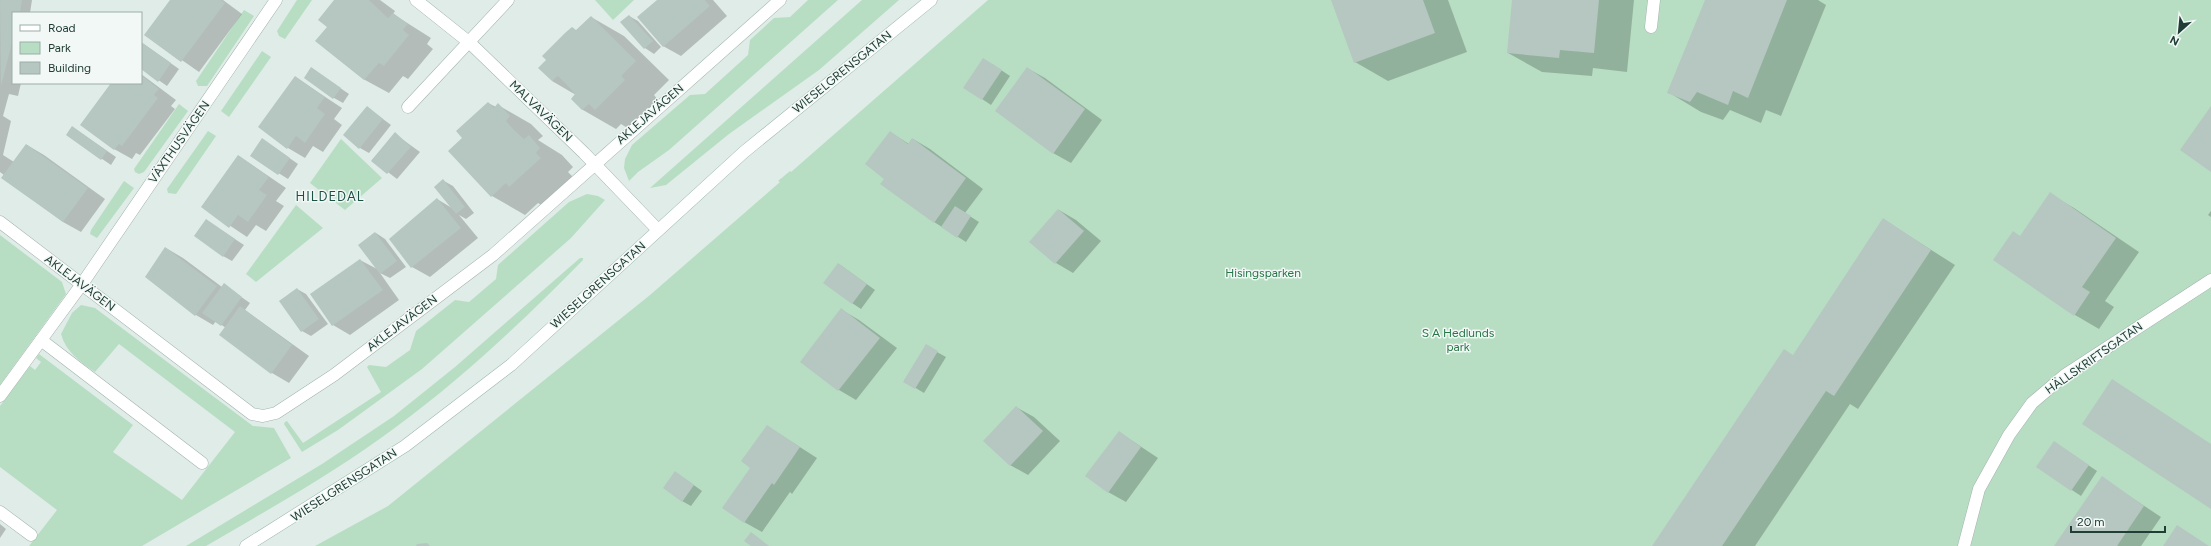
<svg xmlns="http://www.w3.org/2000/svg" width="2211" height="546" font-family="Figtree,sans-serif">
<style>
.green{fill:#b7dec3}
.shadow{fill:#0003}
.building{fill:#b5c7c0}
.lines{fill:none;stroke-linecap:round;stroke-linejoin:round}
.lane-casing{stroke:#a3b4ae;stroke-width:13}
.street-casing{stroke:#a3b4ae;stroke-width:13}
.secondary-casing{stroke:#9eb8b0;stroke-width:13}
.lane{stroke:#fff;stroke-width:12}
.street{stroke:#fff;stroke-width:12}
.secondary{stroke:#fff;stroke-width:12}
.labels{text-anchor:middle;dominant-baseline:central;stroke-width:3;stroke-linejoin:round;paint-order:stroke}
.street-label{font-size:12px;fill:#203d36;stroke:#f1f8f5}
.park-label{font-size:12px;fill:#287648;stroke:#f1f8f5}
.neighbourhood-label{font-size:13px;letter-spacing:1px;fill:#1b5045;stroke:#f1f8f5}
</style>
<rect width="100%" height="100%" fill="#e0ece7"/>
<!-- green -->
<g class="green">
<polygon points="297,0 312,0 285,39 279,36 277,31"/>
<polygon points="595,0 634,0 613,20"/>
<polygon points="808,0 838,0 669,150 638,172 629,181 624,168 625,159 632,145 690,95 705,94 748,55 750,40 774,18 790,17"/>
<polygon points="862,0 899,0 819,70 729,134 666,185 650,188"/>
<polygon points="988,0 2211,0 2211,546 315,546 388,506 650,295 780,182 778,181 790,171 791,172"/>
<polygon points="244,10 254,16 207,86 198,86 196,81"/>
<polygon points="262,51 271,57 229,117 221,111"/>
<polygon points="179,104 188,111 144,172 139,174 135,172 134,169"/>
<polygon points="208,131 216,136 176,194 168,193 167,189"/>
<polygon points="341,139 382,178 345,210 310,183"/>
<polygon points="124,181 134,188 97,238 90,234 91,230"/>
<polygon points="587,194 598,196 605,200 571,238 422,369 338,430 302,452 284,424 285,422 287,421 303,443 381,392 367,367 369,365 386,367 410,350 416,331 455,300 469,302 496,279 498,265 569,202"/>
<polygon points="296,205 323,228 256,282 246,274"/>
<polygon points="0,235 62,282 66,294 0,385"/>
<path d="M 580,258 L 583,258 L 583,260 C 524,320 464,377 396,427 C 336,472 271,508 206,546 L 186,546 L 322,464 L 394,416 L 455,367 Z"/>
<path d="M 81,305 L 95,308 L 253,426 L 274,428 L 291,458 L 142,546 L 29,546 L 57,510 L 0,467 L 0,406 L 30,366 L 35,370 L 41,362 L 36,358 L 39,354 L 133,425 L 113,452 L 182,500 L 235,432 L 119,344 L 95,372 C 80,362 66,352 61,334 L 72,313 Z"/>
</g>
<!-- shadow -->
<g class="shadow">
<polygon points="0,0 32,0 30,13 13,13 13,83 21,83 18,96 9,94 3,116 11,121 3,155 14,162 27,145 44,155 105,199 81,232 63,222 3,177 4,175 0,172"/>
<polygon points="172,0 223,0 242,14 199,72 146,35"/>
<polygon points="336,0 380,0 395,11 393,14 431,38 427,44 433,49 408,79 403,76 389,93 365,80 317,41 328,27"/>
<polygon points="658,0 713,0 727,16 681,56 663,46"/>
<polygon points="1333,0 1448,0 1467,52 1388,81 1355,62"/>
<polygon points="1513,0 1634,0 1627,72 1593,68 1592,76 1542,72 1508,53"/>
<polygon points="1706,0 1818,0 1826,5 1781,116 1766,110 1761,123 1730,110 1723,120 1701,112 1668,92"/>
<polygon points="629,16 638,21 661,47 654,54 645,48 621,22"/>
<polygon points="591,17 624,36 669,80 654,95 658,100 629,129 621,124 616,129 583,110 572,99 576,95 552,81 577,31"/>
<polygon points="141,42 179,69 167,86 141,68"/>
<polygon points="992,64 1010,76 991,105 964,87"/>
<polygon points="311,68 349,94 343,103 334,98"/>
<polygon points="1027,68 1045,78 1102,120 1071,163 1053,153"/>
<polygon points="141,74 176,100 171,106 175,109 140,155 136,153 132,159 114,149 112,83 141,83"/>
<polygon points="295,77 342,108 334,119 342,125 323,152 313,146 305,158 288,148"/>
<polygon points="488,103 496,107 498,105 531,124 543,136 538,140 562,155 573,167 568,172 573,177 543,206 538,203 525,215 492,196 463,138"/>
<polygon points="367,107 391,125 369,153 360,148"/>
<polygon points="890,132 909,144 913,139 930,149 983,189 965,213 979,222 966,242 934,222 885,178"/>
<polygon points="81,133 116,157 111,165 67,135"/>
<polygon points="395,134 420,152 397,179 372,160"/>
<polygon points="271,145 298,164 288,179 251,156"/>
<polygon points="239,156 286,188 276,201 284,206 266,231 256,225 247,237 202,207"/>
<polygon points="444,181 453,186 474,213 466,219 459,215 478,238 430,277 412,267 437,199 452,208"/>
<polygon points="2050,194 2074,208 2139,252 2105,301 2114,307 2099,329 2075,315 2021,237"/>
<polygon points="1059,210 1076,220 1101,241 1073,273 1056,263"/>
<polygon points="2211,211 2211,217 2208,215"/>
<polygon points="206,220 244,245 232,261 223,256"/>
<polygon points="1884,220 1955,265 1858,409 1850,404 1755,546 1653,546 1793,356"/>
<polygon points="376,233 385,239 406,267 390,278 380,273 399,300 350,335 333,325 360,260 379,270"/>
<polygon points="166,248 183,258 222,287 224,285 250,303 245,310 309,356 289,383 272,373 226,328 216,321 213,325 196,315"/>
<polygon points="839,264 875,290 861,309 852,303"/>
<polygon points="297,289 306,294 328,324 311,336 302,331"/>
<polygon points="842,310 859,320 897,348 856,400 839,390 801,362"/>
<polygon points="926,346 946,357 924,393 904,381"/>
<polygon points="1016,407 1034,417 1060,441 1028,475 1010,465"/>
<polygon points="767,426 817,458 792,494 790,492 762,532 744,522 751,467"/>
<polygon points="1119,432 1158,458 1126,502 1108,492"/>
<polygon points="2063,448 2097,471 2081,496 2037,467"/>
<polygon points="684,478 702,491 691,506 682,501"/>
<polygon points="2102,478 2161,517 2141,546 2055,546"/>
<polygon points="0,524 6,529 0,538"/>
</g>
<!-- building -->
<g class="building">
<polygon points="0,0 22,0 20,13 13,13 13,39 1,86"/>
<polygon points="170,0 221,0 225,3 181,62 144,35"/>
<polygon points="334,0 369,0 388,18 393,13 408,24 403,30 409,35 384,66 379,63 364,80 315,41 327,27 318,20"/>
<polygon points="657,0 705,0 710,6 663,47 637,17"/>
<polygon points="1331,0 1423,0 1435,33 1354,63"/>
<polygon points="1512,0 1599,0 1594,53 1560,50 1559,58 1507,53"/>
<polygon points="1705,0 1787,0 1748,98 1733,91 1728,105 1697,92 1690,102 1667,93"/>
<polygon points="629,15 653,41 644,49 620,22"/>
<polygon points="591,16 636,61 621,76 625,80 595,110 589,104 582,110 571,99 575,94 565,83 558,76 552,81 538,68 546,60 542,56 565,33 572,27 576,30"/>
<polygon points="141,42 171,63 158,82 141,69"/>
<polygon points="983,58 1002,70 982,100 963,88"/>
<polygon points="311,67 341,88 333,99 304,78"/>
<polygon points="1027,67 1085,109 1053,154 995,111"/>
<polygon points="141,75 159,89 154,95 158,98 122,146 119,144 114,150 80,125 111,83 141,83"/>
<polygon points="295,76 325,97 317,108 325,114 305,143 296,136 287,149 258,127"/>
<polygon points="488,102 494,108 498,103 510,116 506,121 514,130 524,139 529,135 540,148 536,153 541,158 509,187 506,183 491,197 448,151 462,138 456,131"/>
<polygon points="367,106 383,119 359,149 343,135"/>
<polygon points="2211,106 2211,172 2180,150"/>
<polygon points="72,126 107,151 101,160 66,135"/>
<polygon points="890,131 908,144 912,138 966,178 934,223 880,184 884,179 865,164"/>
<polygon points="395,132 411,147 387,174 371,161"/>
<polygon points="262,138 290,158 278,175 250,156"/>
<polygon points="26,144 88,188 63,222 1,178"/>
<polygon points="238,155 269,177 259,190 267,195 248,222 238,215 229,228 201,207"/>
<polygon points="443,179 465,207 456,214 434,187"/>
<polygon points="2050,192 2116,238 2082,287 2090,292 2074,316 1993,260 2013,231 2020,236"/>
<polygon points="437,198 461,228 411,268 389,239"/>
<polygon points="955,206 971,216 957,238 941,227"/>
<polygon points="1058,209 1084,231 1055,264 1029,242"/>
<polygon points="1883,218 1931,250 1834,396 1826,391 1722,546 1652,546 1784,349 1793,355"/>
<polygon points="206,219 235,239 223,257 194,236"/>
<polygon points="375,232 397,261 380,274 358,245"/>
<polygon points="165,247 217,286 195,316 145,277"/>
<polygon points="360,259 383,290 332,326 310,294"/>
<polygon points="838,263 867,284 852,304 823,283"/>
<polygon points="224,283 242,297 221,326 202,313"/>
<polygon points="297,288 319,319 301,332 279,301"/>
<polygon points="240,306 292,345 271,374 219,335"/>
<polygon points="841,308 880,338 838,391 800,362"/>
<polygon points="926,344 938,351 915,389 903,382"/>
<polygon points="2112,379 2211,444 2211,509 2082,424"/>
<polygon points="1016,406 1043,431 1010,466 983,441"/>
<polygon points="767,425 800,447 774,485 772,483 744,523 722,508 750,468 741,461"/>
<polygon points="1119,431 1141,447 1108,493 1085,476"/>
<polygon points="2054,441 2089,465 2071,491 2036,467"/>
<polygon points="675,471 694,485 682,502 663,488"/>
<polygon points="2102,476 2144,506 2117,546 2054,546"/>
<polygon points="2177,525 2209,546 2163,546"/>
<polygon points="751,532 769,546 751,546 744,541"/>
<polygon points="427,543 430,546 416,546 417,544"/>
</g>
<g class="lines">
<defs>
<g id="lane">
<polyline points="1651,27 1654,0"/>
<polyline points="408,107 508,0"/>
<polyline points="41,340 202,463"/>
<polyline points="0,396 82,284"/>
<polyline points="0,512 31,535"/>
</g>
<g id="street">
<polyline points="416,0 470,43 584,153 658,230"/>
<polyline points="0,222 252,414 263,416 276,413 334,375 493,255 780,0"/>
<polyline points="82,284 276,0"/>
<polyline points="1964,546 1979,489 2009,435 2032,403 2065,375 2211,280"/>
</g>
<polyline id="secondary" points="246,546 405,446 511,365 744,152 931,0"/>
</defs>
<!-- lane casing -->
<use href="#lane" class="lane-casing"/>
<!-- street casing -->
<use href="#street" class="street-casing"/>
<!-- secondary casing -->
<use href="#secondary" class="secondary-casing"/>
<!-- lane -->
<use href="#lane" class="lane"/>
<!-- street -->
<use href="#street" class="street"/>
<!-- secondary -->
<use href="#secondary" class="secondary"/>
</g>
<g class="labels">
<!-- street labels -->
<g class="street-label">
<text transform="translate(842 72) rotate(-39)">WIESELGRENSGATAN</text>
<text transform="translate(541 111) rotate(44)">MALVAVÄGEN</text>
<text transform="translate(650 114) rotate(-41)">AKLEJAVÄGEN</text>
<text transform="translate(179 142) rotate(-55)">VÄXTHUSVÄGEN</text>
<text transform="translate(80 283) rotate(37)">AKLEJAVÄGEN</text>
<text transform="translate(598 285) rotate(-42)">WIESELGRENSGATAN</text>
<text transform="translate(402 323) rotate(-37)">AKLEJAVÄGEN</text>
<text transform="translate(2094 358) rotate(-35)">HÄLLSKRIFTSGATAN</text>
<text transform="translate(344 485) rotate(-33)">WIESELGRENSGATAN</text>
</g>
<!-- park labels -->
<g class="park-label">
<text x="1263" y="273">Hisingsparken</text>
<text x="1458" y="333">S A Hedlunds<tspan x="1458" dy="14">park</tspan></text>
</g>
<!-- neighbourhood labels -->
<g class="neighbourhood-label">
<text x="330" y="196">HILDEDAL</text>
</g>
</g>
<!-- legend -->
<rect x="12" y="12" width="130" height="72" fill="#f1f8f5" stroke="#9dada9"/>
<rect x="20" y="25" width="20" height="6" fill="#ffffff" stroke="#9dada9"/>
<text x="48" y="32" font-size="12" fill="#203d36">Road</text>
<rect x="20" y="42" width="20" height="12" fill="#b7dec3" stroke="#9dada9"/>
<text x="48" y="52" font-size="12" fill="#203d36">Park</text>
<rect x="20" y="62" width="20" height="12" fill="#b5c7c0" stroke="#9dada9"/>
<text x="48" y="72" font-size="12" fill="#203d36">Building</text>
<!-- north arrow -->
<g transform="translate(2179 32) rotate(207)" stroke="#f1f8f5" stroke-width="3" paint-order="stroke">
<path d="M0-3L7 15L0 10L-7 15Z" fill="#203d36"/>
<text y="-6" font-size="11" font-weight="bold" text-anchor="middle" fill="#203d36">N</text>
</g>
<!-- scale -->
<path d="M2071 526v6h94v-6" fill="none" stroke="#203d36" stroke-width="2"/>
<text x="2077" y="526" font-size="12" fill="#203d36" stroke="#f1f8f5" stroke-width="3" paint-order="stroke">20 m</text>
</svg>
